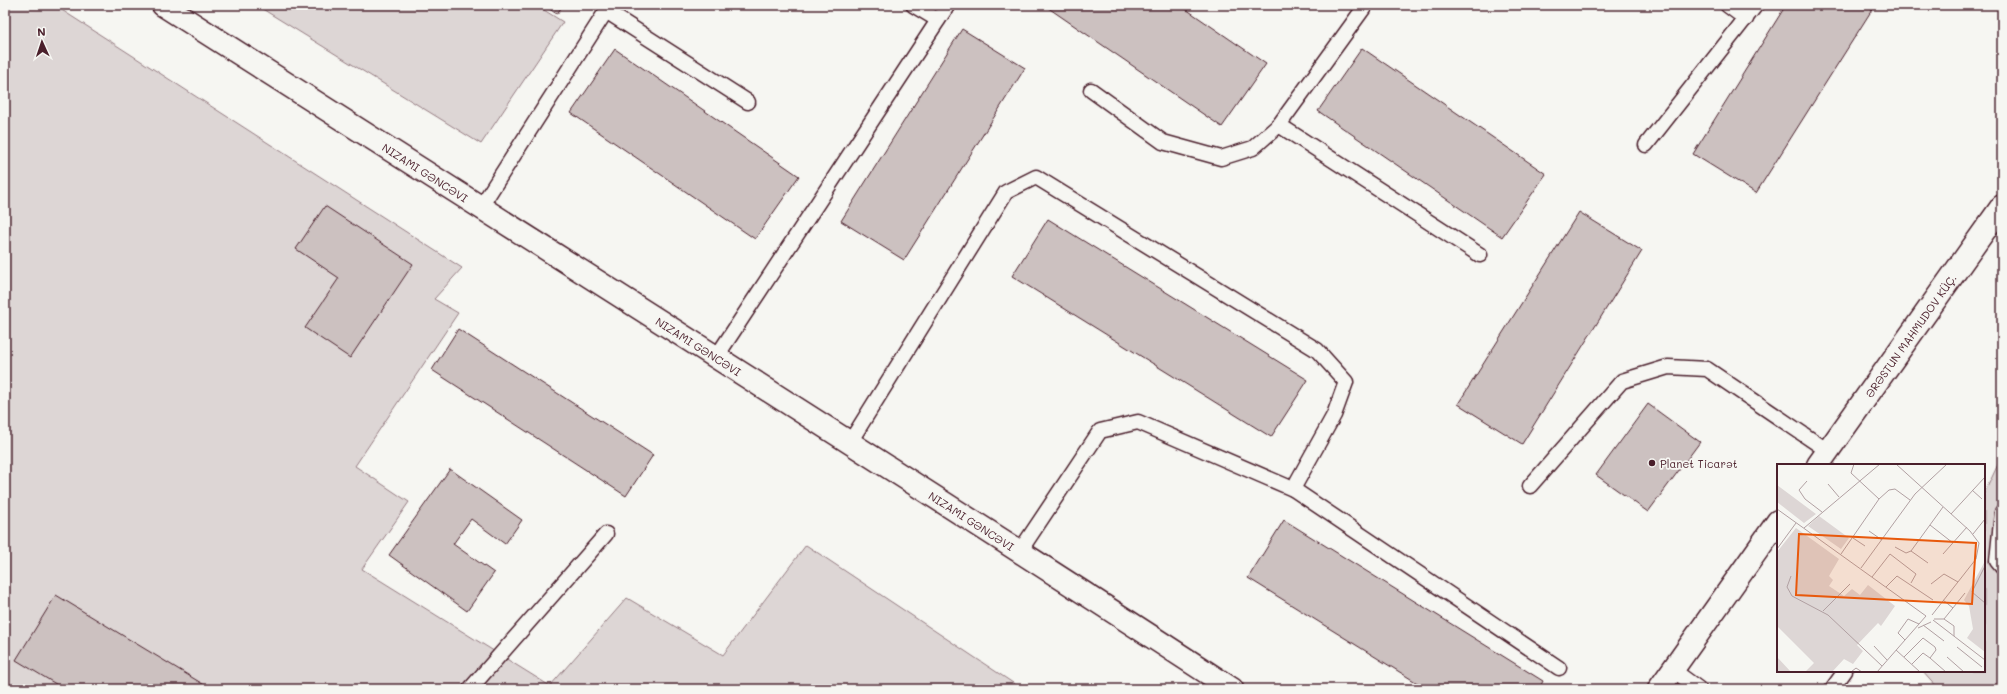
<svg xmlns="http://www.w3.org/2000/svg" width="2007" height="694" font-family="Mali,sans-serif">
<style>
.green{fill:#ddd6d5;stroke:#947a80}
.building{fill:#ccc1c0;stroke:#4a1f2b}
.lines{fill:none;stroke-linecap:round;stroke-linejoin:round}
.lane-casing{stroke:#4a1f2b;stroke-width:17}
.primary-casing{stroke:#4a1f2b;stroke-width:25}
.highway-casing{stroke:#4a1f2b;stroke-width:25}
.lane{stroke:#f6f6f2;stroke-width:14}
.primary{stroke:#f6f6f2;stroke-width:22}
.highway{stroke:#f6f6f2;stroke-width:22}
.poi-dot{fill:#4a1f2b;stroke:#f6f6f2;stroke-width:1.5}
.labels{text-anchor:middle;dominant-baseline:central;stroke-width:3.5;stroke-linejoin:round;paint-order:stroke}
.street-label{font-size:11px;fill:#4a1f2b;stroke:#f6f6f2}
.poi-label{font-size:11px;fill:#4a1f2b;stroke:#f6f6f2;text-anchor:start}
.inset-road{fill:none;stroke:#b1a0a2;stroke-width:1}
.view{fill:#e8590c;fill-opacity:0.15;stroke:#e8590c;stroke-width:2}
.inset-edge{fill:none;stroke:#4a1f2b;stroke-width:2}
</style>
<rect width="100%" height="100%" fill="#f6f6f2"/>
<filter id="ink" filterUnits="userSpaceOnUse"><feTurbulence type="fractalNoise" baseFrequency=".025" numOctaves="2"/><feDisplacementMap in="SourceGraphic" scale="8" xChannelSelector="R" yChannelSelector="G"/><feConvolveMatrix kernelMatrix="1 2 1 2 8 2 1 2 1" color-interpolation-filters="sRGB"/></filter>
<g filter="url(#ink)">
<!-- green -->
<g class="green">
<polygon points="5,5 54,5 462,268 434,299 458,313 355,466 409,502 362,569 550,686 627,598 723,655 806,545 1022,689 5,689"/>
<polygon points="256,5 536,5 563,22 481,144"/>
<polygon points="2002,456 2002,689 1938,689 1922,671 1984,671 1984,494"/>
</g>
<!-- building -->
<g class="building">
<polygon points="543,5 563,5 557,14"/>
<polygon points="1044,5 1180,5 1266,64 1222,127"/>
<polygon points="1786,5 1875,5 1756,193 1693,154"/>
<polygon points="962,29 1025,68 904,260 841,221"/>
<polygon points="1362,48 1546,174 1502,237 1318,111"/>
<polygon points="615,49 799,176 755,239 571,113"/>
<polygon points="325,206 413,264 350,358 305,328 339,278 296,249"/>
<polygon points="1579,212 1642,251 1522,444 1458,404"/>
<polygon points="1048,219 1308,380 1271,437 1012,276"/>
<polygon points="458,329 653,455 626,496 432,370"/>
<polygon points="1648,404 1700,442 1648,512 1596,475"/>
<polygon points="450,469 522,520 505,544 471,519 453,544 494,573 467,611 389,555"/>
<polygon points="1284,520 1543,681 1539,689 1427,689 1248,578"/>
<polygon points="56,595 211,689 64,689 16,660"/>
</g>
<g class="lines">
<defs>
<g id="lane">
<polyline points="913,5 938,20"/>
<polyline points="1727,5 1746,19"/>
<polyline points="606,11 748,102"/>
<polyline points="1091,90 1163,142 1221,158 1253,148 1279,125 1366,5"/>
<polyline points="1279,125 1480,255"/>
<polyline points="1646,145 1756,5"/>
<polyline points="480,208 610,5"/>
<polyline points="717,356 948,5"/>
<polyline points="850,442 1006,192 1036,177 1317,350 1346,382 1334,415 1293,489"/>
<polyline points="1530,486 1622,381 1668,367 1707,369 1828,451"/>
<polyline points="2002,512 1997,561 2002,567"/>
<polyline points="1020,551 1100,431 1138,422 1293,489 1559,668"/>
<polyline points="1673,670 1699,689"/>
<polyline points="470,689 606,534"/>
<polyline points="1832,689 1845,671"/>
</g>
<g id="primary">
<path id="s1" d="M 1818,465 L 2002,206"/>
<polyline points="1659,689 1778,521"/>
</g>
<g id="highway">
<path id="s2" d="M 163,5 C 520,233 878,458 1232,689"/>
</g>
</defs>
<!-- lane casing -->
<use href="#lane" class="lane-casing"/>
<!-- primary casing -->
<use href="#primary" class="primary-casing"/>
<!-- highway casing -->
<use href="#highway" class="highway-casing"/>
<!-- lane -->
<use href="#lane" class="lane"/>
<!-- primary -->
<use href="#primary" class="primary"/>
<!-- highway -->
<use href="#highway" class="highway"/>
</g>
</g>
<!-- markers -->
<circle class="poi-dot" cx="1652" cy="463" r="4"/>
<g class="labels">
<!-- street labels -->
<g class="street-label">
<text stroke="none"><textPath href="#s2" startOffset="311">NIZAMI GƏNCƏVI</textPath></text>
<text stroke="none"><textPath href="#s1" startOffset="159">ƏRƏSTUN MAHMUDOV KÜÇ.</textPath></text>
<text stroke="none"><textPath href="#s2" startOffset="635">NIZAMI GƏNCƏVI</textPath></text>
<text stroke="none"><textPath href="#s2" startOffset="959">NIZAMI GƏNCƏVI</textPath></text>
</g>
<!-- poi labels -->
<g class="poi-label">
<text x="1660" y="463">Planet Ticarət</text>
</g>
</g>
<!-- overview -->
<g transform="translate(1777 464)">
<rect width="208" height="208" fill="#f6f6f2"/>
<path d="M 0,21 L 39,50 L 27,59 L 0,38 ZM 42,52 L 72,74 L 64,85 L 31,62 ZM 19,64 L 62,95 L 52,112 L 56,116 L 52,122 L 67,132 L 75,125 L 83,131 L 91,121 L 118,142 L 104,162 L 101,159 L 80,181 L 86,187 L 76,200 L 67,195 L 55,208 L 28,208 L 37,199 L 0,162 L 0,88 ZM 208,97 L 208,188 L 190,174 L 196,165 L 192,142 L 187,136 ZM 0,193 L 14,208 L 0,208 Z" fill="#ddd6d5"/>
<path class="inset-road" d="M 77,0 L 74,9 L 102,35M 119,0 L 193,67 L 202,79 L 199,95 L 155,151M 30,17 L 22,26 L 28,35 L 45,48M 51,20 L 62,33M 195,26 L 205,35M 0,45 L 149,152M 174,50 L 208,13M 153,61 L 176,79M 27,64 L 103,0M 92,67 L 105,76M 196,70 L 208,55M 76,74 L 88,82M 118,83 L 129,89 L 134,87 L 166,43M 0,85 L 19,59M 134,87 L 151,99M 64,90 L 102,35 L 112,26 L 118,25 L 133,36M 166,90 L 190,63M 208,102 L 195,128 L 208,139M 84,104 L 138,30 L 170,0M 14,112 L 10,123 L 15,132 L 51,151 L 105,202M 95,113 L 113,90 L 139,110 L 134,119M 154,120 L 167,110 L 181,118M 109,123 L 120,112 L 156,136M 166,136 L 176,144M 46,147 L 73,120M 157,155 L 167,155 L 177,162 L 177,172M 167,155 L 188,129M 156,156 L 208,196M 146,161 L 167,177M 141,164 L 154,158M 128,176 L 121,169 L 131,155 L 142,160M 97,182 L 110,196M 180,183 L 205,203M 119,186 L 143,208M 127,193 L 146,174 L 158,183 L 159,186 L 153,194 L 146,189 L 135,200M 170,193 L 187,208M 153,194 L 169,208M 74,208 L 79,204 L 85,208M 100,208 L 149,152"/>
<path class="view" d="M 22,70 L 199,79 L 195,140 L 19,131 Z"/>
<rect width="208" height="208" class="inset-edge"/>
</g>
<!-- margin -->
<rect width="2007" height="694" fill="none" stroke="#f6f6f2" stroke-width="20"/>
<rect x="10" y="10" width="1987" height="674" fill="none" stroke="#4a1f2b" stroke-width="1.5" filter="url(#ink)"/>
<!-- north arrow -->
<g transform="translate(42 42) rotate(357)" stroke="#f6f6f2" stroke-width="3" paint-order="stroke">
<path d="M0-3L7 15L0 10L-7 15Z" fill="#4a1f2b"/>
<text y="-6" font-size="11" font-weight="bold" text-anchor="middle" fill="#4a1f2b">N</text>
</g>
</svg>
